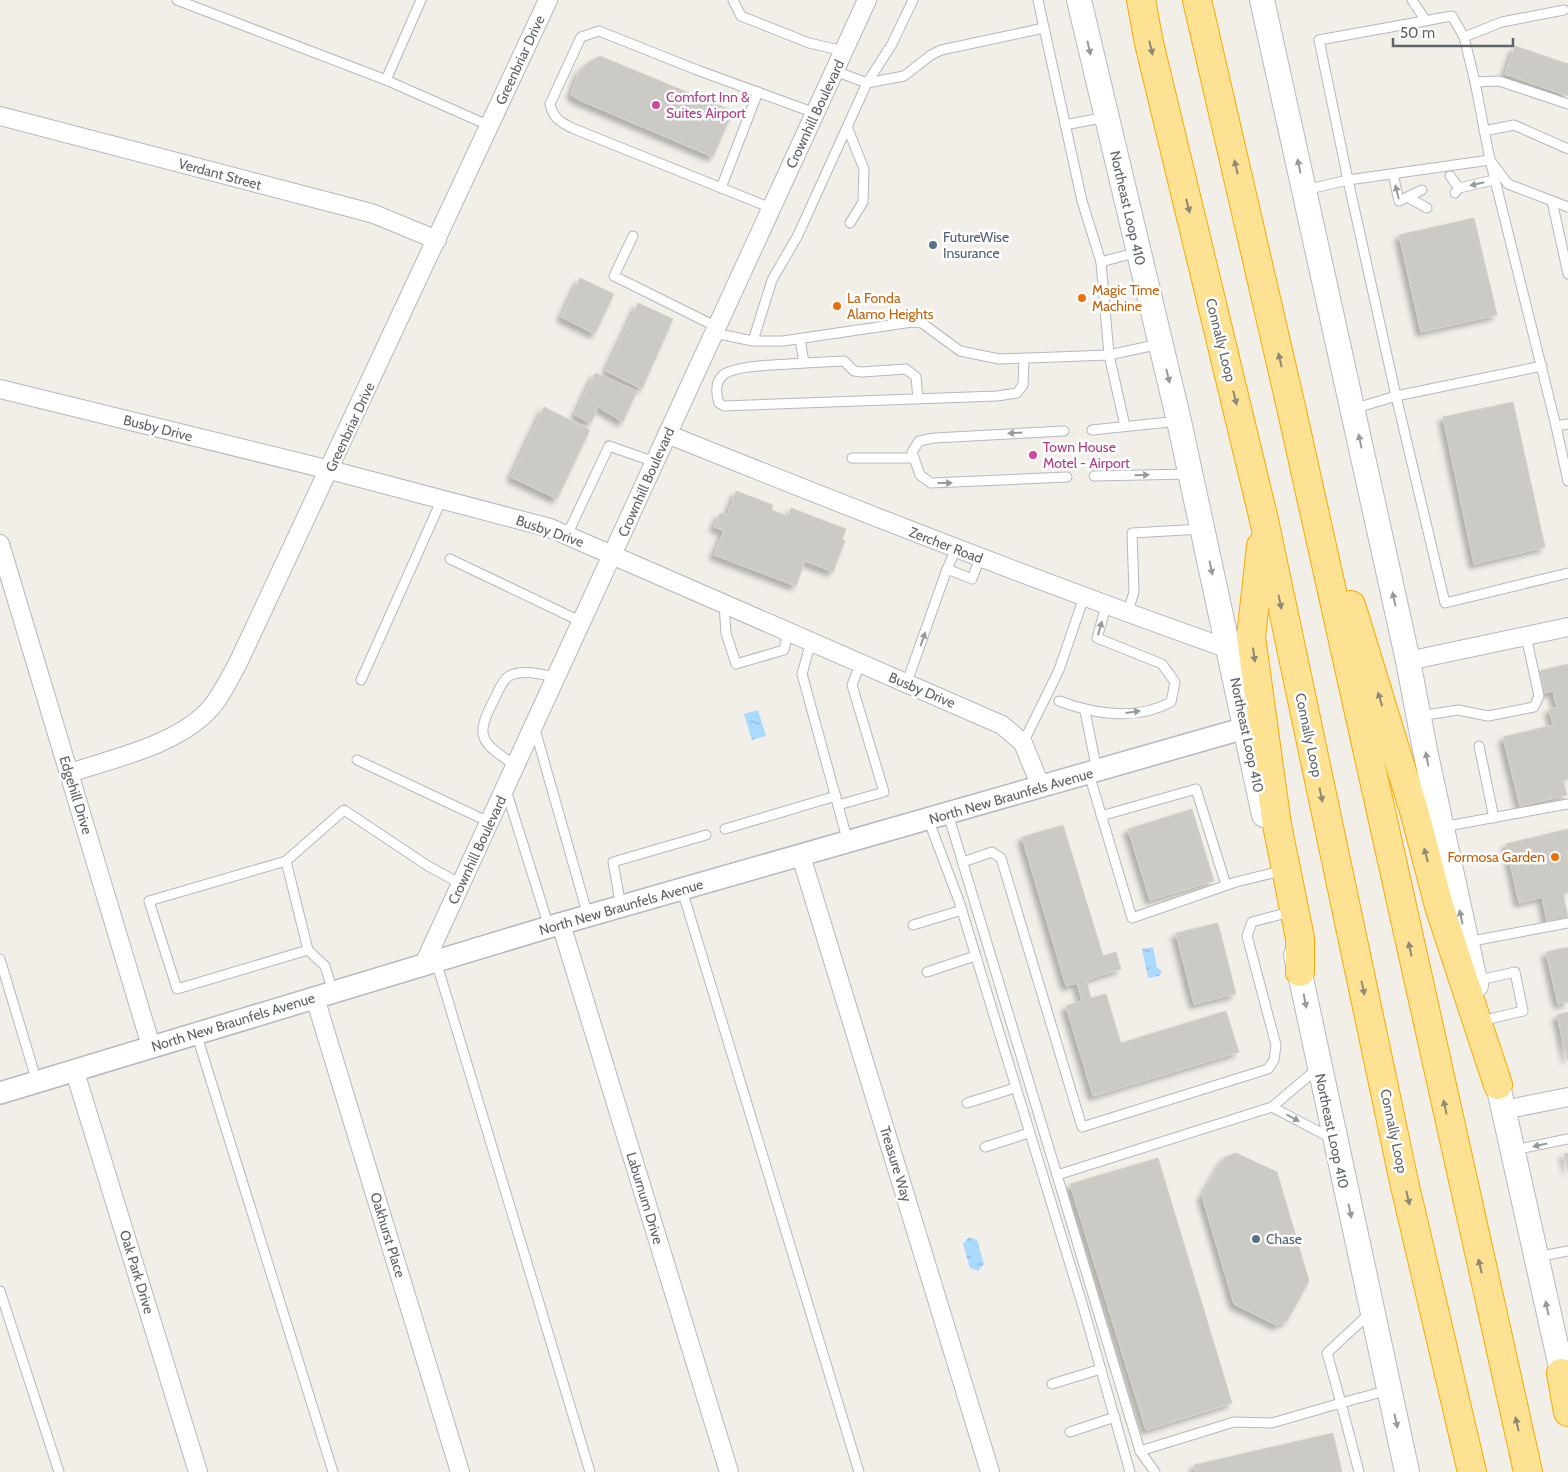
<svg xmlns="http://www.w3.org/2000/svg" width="1568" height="1472" font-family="Cabin,sans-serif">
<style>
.water{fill:url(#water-ripples)}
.building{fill:#cccac5;stroke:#d6d1c6;filter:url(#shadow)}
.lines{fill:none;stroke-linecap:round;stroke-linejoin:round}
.service-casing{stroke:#b5b8bc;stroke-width:11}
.minor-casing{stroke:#b5b8bc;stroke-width:20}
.tertiary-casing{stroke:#b5b8bc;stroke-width:24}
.secondary-casing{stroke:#b6babf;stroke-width:26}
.motorway-casing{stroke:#f9ab00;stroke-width:30}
.service{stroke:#fff;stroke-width:9}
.minor{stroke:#fff;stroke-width:18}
.tertiary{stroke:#fff;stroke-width:21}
.secondary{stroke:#fff;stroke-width:24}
.motorway{stroke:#fde293;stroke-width:28}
.oneway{fill:#979a9d}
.oneway2{fill:#8e8975}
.hotel-dot{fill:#d1479c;stroke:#fff;stroke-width:2}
.service-dot{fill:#5c6f8a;stroke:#fff;stroke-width:2}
.food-dot{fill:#e8710a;stroke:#fff;stroke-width:2}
.labels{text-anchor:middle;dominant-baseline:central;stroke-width:5;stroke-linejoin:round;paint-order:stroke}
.street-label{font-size:14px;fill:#5f6368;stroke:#fff}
.hotel-label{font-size:14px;fill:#b23c85;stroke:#fff;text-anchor:start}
.service-label{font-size:14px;fill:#4e5e75;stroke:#fff;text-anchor:start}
.food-label{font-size:14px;fill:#c56008;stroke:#fff;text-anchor:start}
</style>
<defs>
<pattern id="water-ripples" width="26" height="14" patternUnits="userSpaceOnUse" patternTransform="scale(1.25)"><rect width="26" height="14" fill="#aadaff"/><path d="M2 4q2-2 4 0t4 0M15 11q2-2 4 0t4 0" fill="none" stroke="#8eb4d2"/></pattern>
<filter id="shadow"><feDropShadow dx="-4.5" dy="4.5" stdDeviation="2.5" flood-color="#0004"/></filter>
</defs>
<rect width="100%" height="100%" fill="#f1efe8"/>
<!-- water -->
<g class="water">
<polygon points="758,710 766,736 752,740 744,714"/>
<polygon points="1153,947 1157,967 1162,972 1159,976 1148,978 1142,949"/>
<polygon points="969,1237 977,1240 984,1264 978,1271 970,1268 963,1244"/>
</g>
<!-- building -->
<g class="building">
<polygon points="1515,46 1568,64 1568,96 1505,74"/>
<polygon points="600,56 733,111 713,157 579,100 571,95 579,72 589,62"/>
<polygon points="1474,218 1497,315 1421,332 1399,235"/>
<polygon points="580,278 614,294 595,334 561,317"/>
<polygon points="638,303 673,319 642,389 606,371"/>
<polygon points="595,373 637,391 623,422 598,407 591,423 575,415"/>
<polygon points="1513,402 1545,547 1474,564 1443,417"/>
<polygon points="544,407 590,430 557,499 511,477"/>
<polygon points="736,491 773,505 771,510 788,516 791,508 846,529 842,540 845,541 833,572 805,561 796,586 714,555 724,531 714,527 720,513 727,516"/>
<polygon points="1568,664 1568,779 1563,780 1567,795 1520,806 1503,737 1553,725 1549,709 1557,707 1553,691 1545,693 1539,671"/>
<polygon points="1192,809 1214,881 1150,900 1128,829"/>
<polygon points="1063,825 1103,956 1116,952 1121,969 1086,980 1091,998 1106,994 1121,1043 1226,1011 1239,1052 1093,1096 1066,1006 1082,1001 1077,983 1066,986 1022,837"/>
<polygon points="1568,829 1568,893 1563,894 1568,917 1547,922 1542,897 1519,903 1506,844"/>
<polygon points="1218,923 1236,994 1194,1004 1176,933"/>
<polygon points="1568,947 1568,1002 1558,1004 1546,952"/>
<polygon points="1568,1012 1568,1059 1567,1059 1557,1015"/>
<polygon points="1236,1153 1277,1172 1309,1281 1287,1321 1276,1325 1234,1304 1202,1196 1225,1157"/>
<polygon points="1568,1153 1568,1171 1564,1154"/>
<polygon points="1158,1158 1232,1403 1146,1430 1070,1184"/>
<polygon points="1333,1433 1342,1472 1196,1472 1194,1465"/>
</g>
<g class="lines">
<defs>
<g id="service">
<polyline points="177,0 386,80 490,126"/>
<polyline points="733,0 741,16 809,43 844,51"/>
<polyline points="1038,0 1082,201 1101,262 1109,355 1125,426"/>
<polyline points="1412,0 1426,21"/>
<polyline points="1464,37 1502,22 1564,10"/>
<polyline points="835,71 867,83 904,76 931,55 941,50 1044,28"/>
<polyline points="386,80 421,0"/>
<polyline points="1475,82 1490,160 1556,426 1568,424"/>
<polyline points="1065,125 1106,117"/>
<polyline points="848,129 864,169 863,202 850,223"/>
<polyline points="1484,131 1514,125 1568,149"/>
<polyline points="1393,174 1399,201 1422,190"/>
<polyline points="1450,176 1459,188"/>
<polyline points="721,188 758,92"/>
<polyline points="1305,190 1348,180 1319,40 1452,16 1464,37 1475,82 1499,81 1568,104"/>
<polyline points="1455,193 1459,188 1494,180"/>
<polyline points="1409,198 1427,208"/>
<polyline points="1552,201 1568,274"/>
<path d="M 771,208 L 572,128 C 560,122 553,118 550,104 L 581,37 L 599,31 L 697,70 L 815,113"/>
<polyline points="633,236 614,276 717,327"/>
<polyline points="1101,262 1138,252"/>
<polyline points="714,333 753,341 783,341 912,322 922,323 960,351 999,359 1109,355 1160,344"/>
<path d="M 800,339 L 804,363 C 785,365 737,364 723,375 C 715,382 716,394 719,403 L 724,406 L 997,396 L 1017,393 L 1023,385 L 1024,358"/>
<polyline points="753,341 772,280 798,235 867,83 892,44 913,0"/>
<polyline points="804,363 844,361 854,371 862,372 906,369 916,377 918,399"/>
<polyline points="1542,366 1396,396 1348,180 1490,160 1508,184 1568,207"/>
<polyline points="1353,409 1396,396 1445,603 1568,573"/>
<polyline points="1556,426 1568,481"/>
<polyline points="1092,430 1179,421"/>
<polyline points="1064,431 934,438 919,441 912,452 920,475 931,483 1067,477"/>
<polyline points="852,458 913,458"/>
<polyline points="1094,476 1189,474"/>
<polyline points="567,535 609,446 655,462"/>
<polyline points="956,549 947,569 972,579 980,558"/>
<polyline points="450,559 582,622"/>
<polyline points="724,604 726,633 736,664 784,650 788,632"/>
<polyline points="1127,614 1134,592 1132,533 1202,529"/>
<polyline points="811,642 802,674 848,842"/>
<polyline points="361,680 442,499"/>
<polyline points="906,685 947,569"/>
<path d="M 1059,701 C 1094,714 1136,721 1171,702 L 1175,682 L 1162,664 L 1097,638 L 1106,606"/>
<polyline points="1085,711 1097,771"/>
<polyline points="1420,716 1458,710 1488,716 1534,707 1539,696 1526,636"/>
<polyline points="534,726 588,916"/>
<polyline points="1023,743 1059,670 1084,597"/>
<polyline points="1479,746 1494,818"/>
<polyline points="357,760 489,822"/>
<path d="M 516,766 C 479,741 474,737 496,696 C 499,689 504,678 511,675 C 525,669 542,675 557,677"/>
<polyline points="1089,774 1132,918 1236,882 1277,872"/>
<polyline points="506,790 549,927"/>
<polyline points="838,805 884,792 852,685 860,664"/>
<polyline points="948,814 1057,1175"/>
<polyline points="1101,816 1196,789 1226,885"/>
<polyline points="928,819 959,901 1084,1310 1130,1472"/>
<polyline points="1442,827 1568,804"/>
<polyline points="725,829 836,796"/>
<polyline points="286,861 149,901 177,989 308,950"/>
<polyline points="963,862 992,852 1001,858 1082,1127 1268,1069 1274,1060 1276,1045 1247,936 1252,922 1286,913"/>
<polyline points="682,890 859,1472"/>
<polyline points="621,907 613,862 706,835"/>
<polyline points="913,925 962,910"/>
<polyline points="1467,942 1568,923"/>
<polyline points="0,959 37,1082"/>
<polyline points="436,961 590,1472"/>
<polyline points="927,972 975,956"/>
<polyline points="1475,981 1515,972 1523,1011 1481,1021"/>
<polyline points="333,992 325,966 308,950 286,861 344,810 428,866 461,884"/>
<polyline points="196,1033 333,1472"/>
<polyline points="1318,1068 1272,1107 1331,1138"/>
<polyline points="967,1103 1015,1088"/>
<polyline points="985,1147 1029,1133"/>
<polyline points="1514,1150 1568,1139"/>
<polyline points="1536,1257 1568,1251"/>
<polyline points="0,1291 59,1472"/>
<polyline points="1370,1313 1327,1353 1341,1403 1389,1390"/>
<polyline points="1052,1384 1101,1369"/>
<polyline points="1070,1432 1115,1417"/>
<polyline points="1140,1451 1234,1422 1272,1423 1341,1403 1359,1472"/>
<polyline points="1155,1472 1140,1451 1057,1175 1272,1107"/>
</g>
<g id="minor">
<polyline points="0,116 352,208 374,214 437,240"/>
<polyline points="0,389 330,470 550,528 1002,725 1023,743 1041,787"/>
<path d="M 667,434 C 853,509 1039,582 1229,649"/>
<polyline points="0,544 151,1046"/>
<polyline points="1408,661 1568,627"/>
<path d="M 70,773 C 114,758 173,746 207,712 C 220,699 229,679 238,663 L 548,0"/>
<polyline points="801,856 990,1472"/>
<polyline points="561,924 729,1472"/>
<polyline points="424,964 867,0"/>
<polyline points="315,998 460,1472"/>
<polyline points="75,1072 198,1472"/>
<polyline points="1504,1110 1568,1097"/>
</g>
<polyline id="tertiary" points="0,1093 549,927 1245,728"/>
<g id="secondary">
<polyline points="1079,0 1179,421 1264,815"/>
<polyline points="1262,0 1408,661 1426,755 1476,985"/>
<polyline points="1296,955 1407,1472"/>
<polyline points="1494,1067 1566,1390"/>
</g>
<g id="motorway">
<polyline points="1141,0 1149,43 1264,520 1404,1182 1472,1472"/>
<polyline points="1197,0 1291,407 1528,1472"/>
<polyline points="1261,546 1251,637 1277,825 1300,938 1300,972"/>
<polyline points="1351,605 1415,814 1439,906 1498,1085"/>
<polyline points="1561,1373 1568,1412"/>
</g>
</defs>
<!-- service casing -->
<use href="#service" class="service-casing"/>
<!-- minor casing -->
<use href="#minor" class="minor-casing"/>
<!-- tertiary casing -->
<use href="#tertiary" class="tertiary-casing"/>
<!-- secondary casing -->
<use href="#secondary" class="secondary-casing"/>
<!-- motorway casing -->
<use href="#motorway" class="motorway-casing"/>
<!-- service -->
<use href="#service" class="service"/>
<!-- minor -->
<use href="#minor" class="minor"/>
<!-- tertiary -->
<use href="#tertiary" class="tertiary"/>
<!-- secondary -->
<use href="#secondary" class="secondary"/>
<!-- motorway -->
<use href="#motorway" class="motorway"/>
</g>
<!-- one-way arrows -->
<defs><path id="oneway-solid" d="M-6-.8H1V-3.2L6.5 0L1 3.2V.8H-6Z" transform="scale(1.25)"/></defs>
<g class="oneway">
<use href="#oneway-solid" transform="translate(1089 48) rotate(77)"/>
<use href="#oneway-solid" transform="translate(1299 166) rotate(-102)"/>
<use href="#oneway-solid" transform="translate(1477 184) rotate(167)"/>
<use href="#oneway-solid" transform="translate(1397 192) rotate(-104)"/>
<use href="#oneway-solid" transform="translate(1168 376) rotate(76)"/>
<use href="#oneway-solid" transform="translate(1015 433) rotate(177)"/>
<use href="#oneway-solid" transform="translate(1360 441) rotate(-102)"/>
<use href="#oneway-solid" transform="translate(1142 475) rotate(-1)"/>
<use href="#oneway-solid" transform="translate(945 483)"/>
<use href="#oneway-solid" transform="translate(1211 568) rotate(78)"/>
<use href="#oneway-solid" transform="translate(1394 599) rotate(-102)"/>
<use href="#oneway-solid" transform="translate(1100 628) rotate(-74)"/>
<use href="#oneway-solid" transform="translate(923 639) rotate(-70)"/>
<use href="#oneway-solid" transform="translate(1133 712) rotate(-8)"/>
<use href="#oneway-solid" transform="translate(1427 759) rotate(-101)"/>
<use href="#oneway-solid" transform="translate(1461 917) rotate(-102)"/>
<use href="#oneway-solid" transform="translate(1305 1001) rotate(79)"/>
<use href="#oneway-solid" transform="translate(1293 1118) rotate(28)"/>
<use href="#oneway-solid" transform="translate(1540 1145) rotate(168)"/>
<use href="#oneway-solid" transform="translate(1350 1211) rotate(78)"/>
<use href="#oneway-solid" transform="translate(1547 1308) rotate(-102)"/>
<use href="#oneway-solid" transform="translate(1396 1421) rotate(78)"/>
</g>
<g class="oneway2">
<use href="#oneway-solid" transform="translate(1151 48) rotate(77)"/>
<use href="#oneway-solid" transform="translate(1236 167) rotate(-103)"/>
<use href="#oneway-solid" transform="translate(1188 206) rotate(76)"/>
<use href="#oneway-solid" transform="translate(1280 360) rotate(-103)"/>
<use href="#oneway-solid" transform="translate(1235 398) rotate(76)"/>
<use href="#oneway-solid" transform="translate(1280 602) rotate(78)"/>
<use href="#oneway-solid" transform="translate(1254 655) rotate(82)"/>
<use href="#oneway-solid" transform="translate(1380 699) rotate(-107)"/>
<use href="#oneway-solid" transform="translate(1321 795) rotate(78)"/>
<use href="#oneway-solid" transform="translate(1426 855) rotate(-105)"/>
<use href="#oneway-solid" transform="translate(1410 949) rotate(-102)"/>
<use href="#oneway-solid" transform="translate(1363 988) rotate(78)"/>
<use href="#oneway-solid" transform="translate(1445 1107) rotate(-102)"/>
<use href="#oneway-solid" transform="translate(1408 1198) rotate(77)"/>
<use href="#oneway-solid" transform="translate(1480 1266) rotate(-103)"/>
<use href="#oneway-solid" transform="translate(1517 1424) rotate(-103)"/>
</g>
<!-- markers -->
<g class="hotel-dot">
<circle cx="656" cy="105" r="5"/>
<circle cx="1033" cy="455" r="5"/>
</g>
<g class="service-dot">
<circle cx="933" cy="245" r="5"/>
<circle cx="1256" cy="1239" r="5"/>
</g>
<g class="food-dot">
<circle cx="1082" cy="298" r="5"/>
<circle cx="837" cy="306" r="5"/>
<circle cx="1555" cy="857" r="5"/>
</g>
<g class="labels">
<!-- street labels -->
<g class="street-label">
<text transform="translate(520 60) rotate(-65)">Greenbriar Drive</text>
<text transform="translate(815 114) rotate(-65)">Crownhill Boulevard</text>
<text transform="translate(220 174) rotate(15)">Verdant Street</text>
<text transform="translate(1128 208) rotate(77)">Northeast Loop 410</text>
<text transform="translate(1221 340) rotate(76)">Connally Loop</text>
<text transform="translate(350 427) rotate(-65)">Greenbriar Drive</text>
<text transform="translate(158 428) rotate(14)">Busby Drive</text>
<text transform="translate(646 482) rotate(-66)">Crownhill Boulevard</text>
<text transform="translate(550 531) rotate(19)">Busby Drive</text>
<text transform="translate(946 545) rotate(21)">Zercher Road</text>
<text transform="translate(922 690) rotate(23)">Busby Drive</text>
<text transform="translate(1247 735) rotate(78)">Northeast Loop 410</text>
<text transform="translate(1309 735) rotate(78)">Connally Loop</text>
<text transform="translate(76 795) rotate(73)">Edgehill Drive</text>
<text transform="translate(1011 796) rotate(-16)">North New Braunfels Avenue</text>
<text transform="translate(477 850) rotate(-65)">Crownhill Boulevard</text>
<text transform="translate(621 907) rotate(-16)">North New Braunfels Avenue</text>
<text transform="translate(233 1022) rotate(-17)">North New Braunfels Avenue</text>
<text transform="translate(1332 1131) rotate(78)">Northeast Loop 410</text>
<text transform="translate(1394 1131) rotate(78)">Connally Loop</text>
<text transform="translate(896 1164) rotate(73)">Treasure Way</text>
<text transform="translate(645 1198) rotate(73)">Laburnum Drive</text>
<text transform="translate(388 1235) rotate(73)">Oakhurst Place</text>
<text transform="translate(137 1272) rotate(73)">Oak Park Drive</text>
</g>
<!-- hotel labels -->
<g class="hotel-label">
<text x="666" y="97">Comfort Inn &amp;<tspan x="666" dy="16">Suites Airport</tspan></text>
<text x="1043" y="447">Town House<tspan x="1043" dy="16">Motel - Airport</tspan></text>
</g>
<!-- service labels -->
<g class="service-label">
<text x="943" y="237">FutureWise<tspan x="943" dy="16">Insurance</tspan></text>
<text x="1266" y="1239">Chase</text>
</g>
<!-- food labels -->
<g class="food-label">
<text x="1092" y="290">Magic Time<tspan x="1092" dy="16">Machine</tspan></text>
<text x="847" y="298">La Fonda<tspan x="847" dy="16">Alamo Heights</tspan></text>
<text x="1545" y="857" text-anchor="end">Formosa Garden</text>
</g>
</g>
<!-- scale -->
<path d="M1393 38v8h120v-8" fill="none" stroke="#5f6368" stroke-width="2.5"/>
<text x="1400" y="38" font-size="15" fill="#5f6368" stroke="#ffffff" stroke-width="4" paint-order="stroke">50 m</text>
</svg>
